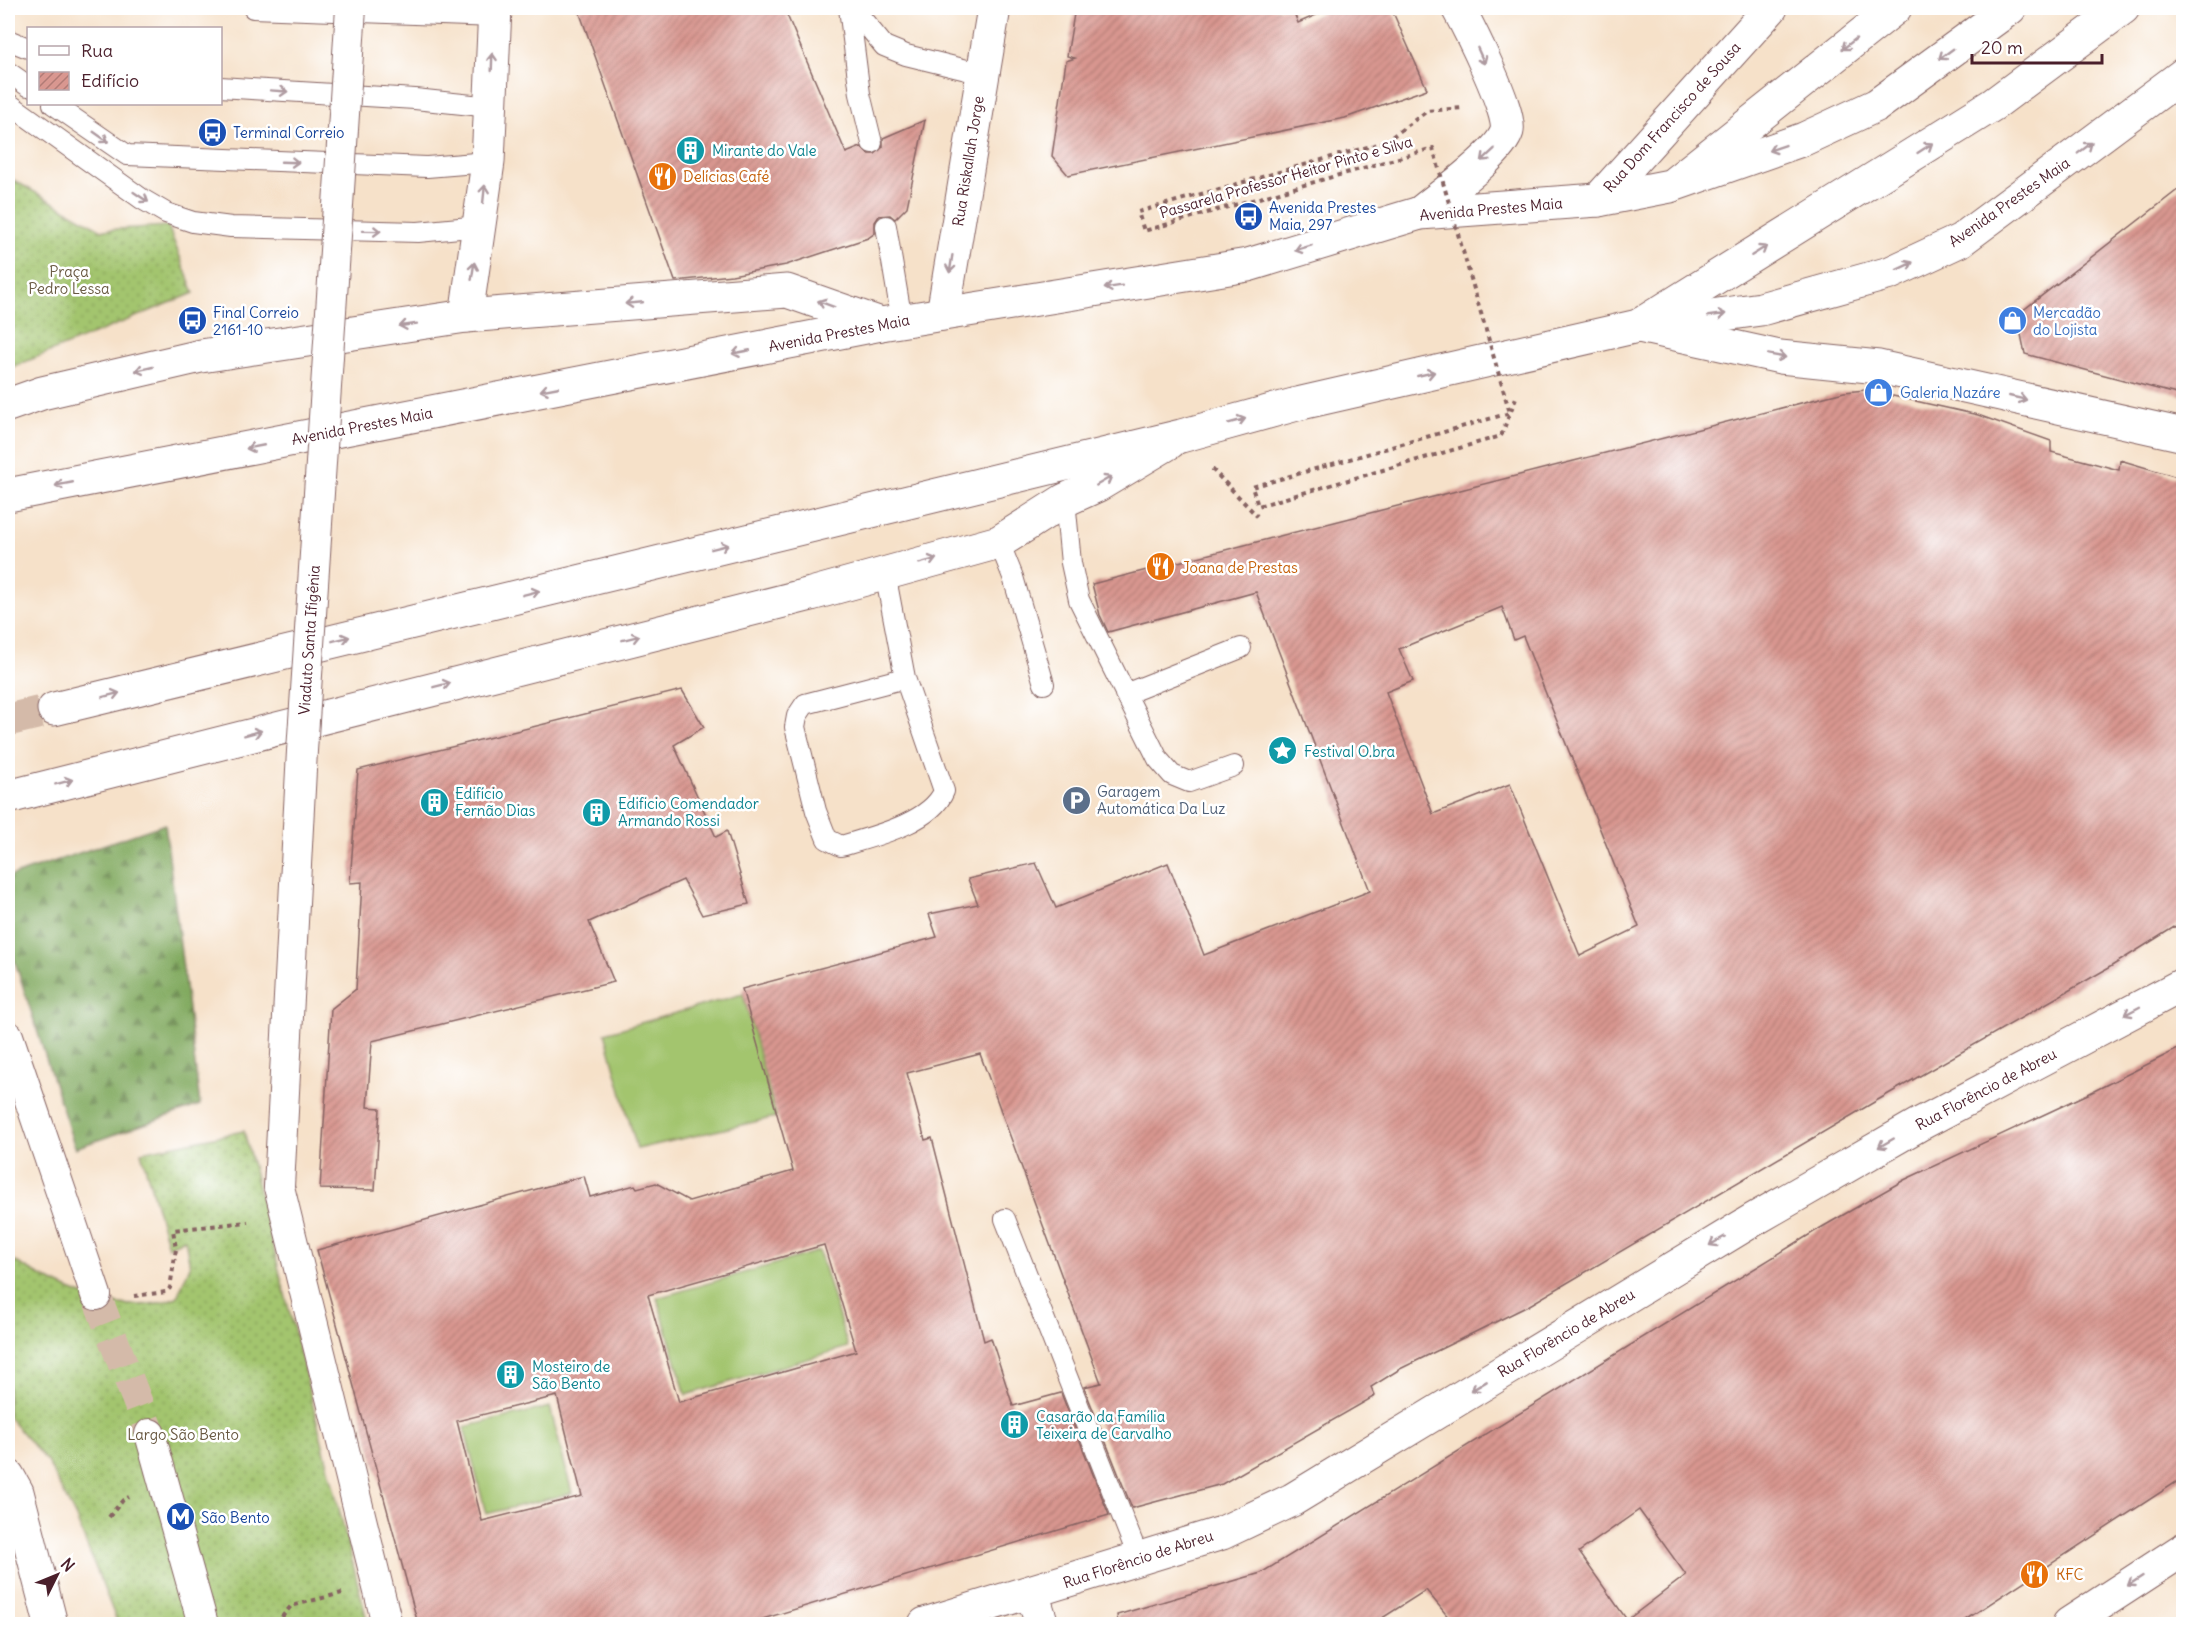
<svg xmlns="http://www.w3.org/2000/svg" width="2191" height="1632" font-family="Delius,sans-serif">
<style>
.grass{fill:url(#grass-dots);stroke:#76724c;stroke-width:1.5}
.forest{fill:url(#forest-firs);stroke:#666446;stroke-width:1.5}
.garden{fill:#a3c56e;stroke:#76724c;stroke-width:1.5}
.building{fill:url(#building-hatch);fill-rule:evenodd}
.lines{fill:none;stroke-linecap:round;stroke-linejoin:round}
.pedestrian-tunnel{stroke:#d4baa9;stroke-width:30;stroke-dasharray:30 15;stroke-linecap:butt}
.trunk-tunnel{stroke:#d4baa9;stroke-width:33;stroke-dasharray:33 16;stroke-linecap:butt}
.service-casing{stroke:#866362;stroke-width:22}
.pedestrian-casing{stroke:#866362;stroke-width:32}
.minor-casing{stroke:#866362;stroke-width:35}
.tertiary-casing{stroke:#866362;stroke-width:35}
.secondary-casing{stroke:#866362;stroke-width:35}
.primary-casing{stroke:#866362;stroke-width:35}
.trunk-casing{stroke:#866362;stroke-width:35}
.path{stroke:#866362;stroke-width:4;stroke-dasharray:4.5 4.5;stroke-linecap:butt}
.service{stroke:#fff;stroke-width:20}
.pedestrian{stroke:#fff;stroke-width:30}
.minor{stroke:#fff;stroke-width:33}
.tertiary{stroke:#fff;stroke-width:33}
.secondary{stroke:#fff;stroke-width:33}
.primary{stroke:#fff;stroke-width:33}
.trunk{stroke:#fff;stroke-width:33}
.pedestrian-bridge-casing{stroke:#866362;stroke-width:32;stroke-linecap:butt}
.path-bridge{stroke:#866362;stroke-width:4;stroke-dasharray:4.5 4.5;stroke-linecap:butt}
.pedestrian-bridge{stroke:#fff;stroke-width:30}
.oneway{stroke:#ae9aa0}
.labels{text-anchor:middle;dominant-baseline:central;stroke-width:5;stroke-linejoin:round;paint-order:stroke}
.street-label{font-size:15px;fill:#4a1f2b;stroke:#fff}
.transit-label{font-size:15px;fill:#164399;stroke:#fff;text-anchor:start}
.culture-label{font-size:15px;fill:#0d838f;stroke:#fff;text-anchor:start}
.food-label{font-size:15px;fill:#c56008;stroke:#fff;text-anchor:start}
.park-label{font-size:15px;fill:#695942;stroke:#fff}
.shop-label{font-size:15px;fill:#366cbe;stroke:#fff;text-anchor:start}
.service-label{font-size:15px;fill:#4e5e75;stroke:#fff;text-anchor:start}
</style>
<defs>
<pattern id="grass-dots" width="8" height="8" patternUnits="userSpaceOnUse" patternTransform="scale(1.5)"><rect width="8" height="8" fill="#a3c56e"/><path d="M2 2h.1M6 6h.1" fill="none" stroke="#879f5b" stroke-width="1.8" stroke-linecap="round"/></pattern>
<pattern id="forest-firs" width="22" height="20" patternUnits="userSpaceOnUse" patternTransform="scale(1.5)"><rect width="22" height="20" fill="#82aa61"/><path d="M5 1l3.5 6h-7zM16 11l3.5 6h-7z" fill="#6c8a50"/></pattern>
<pattern id="building-hatch" width="6" height="6" patternUnits="userSpaceOnUse" patternTransform="scale(1.5)"><rect width="6" height="6" fill="#d99790"/><path d="M-1 1l2-2M0 6l6-6M5 7l2-2" fill="none" stroke="#b27b76"/></pattern>
</defs>
<rect width="100%" height="100%" fill="#fff"/>
<filter id="ink" filterUnits="userSpaceOnUse"><feTurbulence type="fractalNoise" baseFrequency=".0167" numOctaves="2"/><feDisplacementMap in="SourceGraphic" scale="12" xChannelSelector="R" yChannelSelector="G"/><feConvolveMatrix kernelMatrix="1 2 1 2 8 2 1 2 1" color-interpolation-filters="sRGB"/></filter>
<filter id="wash" filterUnits="userSpaceOnUse"><feTurbulence type="fractalNoise" baseFrequency=".008" numOctaves="4" result="noise"/><feDisplacementMap in="SourceGraphic" scale="24" xChannelSelector="R" yChannelSelector="G"/><feGaussianBlur stdDeviation="1.35" result="paint"/><feColorMatrix in="noise" values="0 0 0 0 0 0 0 0 0 0 0 0 0 0 0 0 0 1.4 0 .05"/><feComposite in="paint" operator="in"/></filter>
<g filter="url(#wash)">
<rect width="100%" height="100%" fill="#f6e1c9"/>
<!-- grass -->
<g class="grass">
<polygon points="8,177 102,230 168,226 194,293 8,369"/>
<path d="M 244,1131 L 368,1624 L 118,1624 L 76,1518 L 47,1461 L 8,1417 L 8,1257 C 56,1287 120,1321 177,1297 L 190,1266 L 185,1239 L 168,1247 L 141,1152 Z"/>
</g>
<!-- forest -->
<polygon class="forest" points="165,824 200,1105 75,1148 8,940 8,877"/>
<!-- garden -->
<g class="garden">
<polygon points="743,994 776,1117 637,1149 605,1033"/>
<polygon points="819,1251 848,1347 686,1395 657,1298"/>
<polygon points="550,1407 572,1493 486,1514 464,1427"/>
</g>
<g id="blocks">
<!-- building -->
<g class="building">
<polygon points="578,8 784,8 846,153 861,147 868,154 875,154 883,147 883,138 925,120 907,207 895,219 890,215 879,216 875,222 875,233 868,238 786,265 732,275 675,281"/>
<polygon points="1075,8 1292,8 1298,23 1332,8 1391,8 1427,89 1345,118 1068,175 1052,156 1066,61 1075,58 1067,56"/>
<polygon points="2184,185 2184,396 2025,354 2017,315"/>
<path d="M 1866,390 L 1978,415 L 2051,441 L 2051,452 L 2119,470 L 2120,460 L 2184,479 L 2184,921 L 2110,967 L 1876,1101 L 1528,1306 L 1400,1369 L 1371,1387 L 1375,1396 L 1222,1484 L 1132,1508 L 1084,1387 L 1101,1383 L 980,1054 L 907,1073 L 925,1140 L 932,1138 L 984,1341 L 991,1338 L 1013,1406 L 1061,1393 L 1109,1515 L 746,1624 L 418,1624 L 317,1250 L 584,1176 L 590,1197 L 635,1185 L 637,1188 L 656,1183 L 689,1201 L 793,1171 L 742,989 L 937,937 L 929,914 L 978,904 L 968,879 L 1036,863 L 1056,908 L 1168,863 L 1204,955 L 1370,891 L 1256,592 L 1108,632 L 1100,615 L 1092,584 L 1844,392 ZM 1502,607 L 1514,640 L 1523,636 L 1639,927 L 1580,956 L 1510,784 L 1433,814 L 1386,692 L 1413,681 L 1399,649 ZM 824,1245 L 856,1351 L 679,1402 L 648,1295 ZM 557,1396 L 582,1496 L 482,1521 L 457,1421 Z"/>
<polygon points="682,690 704,727 674,745 716,837 727,831 749,904 702,915 683,880 589,922 614,982 372,1041 367,1107 380,1108 375,1190 320,1189 331,1009 356,989 362,882 350,883 358,770"/>
<path d="M 2184,1046 L 2184,1477 L 1959,1624 L 1454,1624 L 1426,1590 L 1373,1624 L 1118,1624 L 1117,1615 L 1261,1573 L 1817,1230 L 1904,1180 L 2088,1094 ZM 1639,1510 L 1686,1575 L 1627,1620 L 1579,1552 Z"/>
</g>
</g>
</g>
<g filter="url(#ink)">
<use href="#blocks" fill-opacity="0" stroke="#866362" stroke-width="1.5"/>
<g class="lines">
<!-- pedestrian-tunnel -->
<polyline class="pedestrian-tunnel" points="96,1295 150,1434"/>
<!-- trunk-tunnel -->
<polyline class="trunk-tunnel" points="8,720 54,709"/>
<defs>
<g id="service">
<polyline points="253,8 495,17"/>
<polyline points="849,8 860,94 872,143"/>
<polyline points="853,8 884,46 906,55 983,74"/>
<polyline points="8,40 28,48"/>
<polyline points="8,72 28,86"/>
<polyline points="220,87 415,99 491,107"/>
<polyline points="8,103 142,199 166,213 193,222 231,227 418,232 480,226"/>
<polyline points="53,104 127,155 427,167 488,162"/>
<polyline points="886,226 902,321"/>
<polyline points="1065,500 1071,563 1079,600 1158,759 1172,775 1189,782 1234,766"/>
<polyline points="999,542 1013,577 1044,684"/>
<path d="M 885,573 L 905,678 L 944,791 C 931,823 872,837 841,846 L 827,839 L 816,811 L 795,727 L 797,716 L 805,704 L 905,678"/>
<polyline points="1125,694 1241,648"/>
<polyline points="1005,1219 1139,1559"/>
</g>
<g id="pedestrian">
<polyline points="8,1036 96,1295"/>
<polyline points="279,1187 387,1624"/>
<polyline points="150,1434 203,1624"/>
</g>
<g id="minor">
<polyline points="1598,200 1771,8"/>
<polyline points="466,316 488,162 495,8"/>
<polyline points="1643,327 1780,357 1879,367 2184,435"/>
<polyline points="1032,1593 1042,1624"/>
<polyline points="925,1624 1222,1533 1292,1500 1753,1220 1918,1125 2184,984"/>
<polyline points="2069,1624 2184,1549"/>
</g>
<g id="tertiary">
<path d="M 1420,213 C 1440,196 1500,155 1507,131 C 1512,113 1469,28 1458,8"/>
<polyline points="943,314 994,8"/>
</g>
<g id="secondary">
<polyline points="8,797 811,594 999,542 1065,500 1098,485 1170,442"/>
<polyline points="8,1476 17,1492 51,1624"/>
</g>
<g id="primary">
<polyline points="1676,182 1895,8"/>
<polyline points="1638,326 1761,309 1890,273 1961,240 2184,74"/>
</g>
<g id="trunk">
<polyline points="8,405 42,393 201,356 466,316 787,291 881,324"/>
<polyline points="8,495 881,324 1248,265 1420,213 1598,200 1670,186 1804,139 1877,105 2010,8"/>
<polyline points="54,709 1181,436 1297,404 1638,326 1994,104 2123,8"/>
</g>
</defs>
<!-- service casing -->
<use href="#service" class="service-casing"/>
<!-- pedestrian casing -->
<use href="#pedestrian" class="pedestrian-casing"/>
<!-- minor casing -->
<use href="#minor" class="minor-casing"/>
<!-- tertiary casing -->
<use href="#tertiary" class="tertiary-casing"/>
<!-- secondary casing -->
<use href="#secondary" class="secondary-casing"/>
<!-- primary casing -->
<use href="#primary" class="primary-casing"/>
<!-- trunk casing -->
<use href="#trunk" class="trunk-casing"/>
<!-- path -->
<g class="path">
<polyline points="1385,142 1427,111 1463,108"/>
<polyline points="1501,436 1517,395"/>
<polyline points="1212,469 1257,516"/>
<polyline points="134,1296 166,1292 170,1288 176,1249 173,1230 248,1222"/>
<polyline points="109,1517 123,1500 129,1497"/>
<polyline points="276,1624 291,1606 342,1593"/>
</g>
<!-- service -->
<use href="#service" class="service"/>
<!-- pedestrian -->
<use href="#pedestrian" class="pedestrian"/>
<!-- minor -->
<use href="#minor" class="minor"/>
<!-- tertiary -->
<use href="#tertiary" class="tertiary"/>
<!-- secondary -->
<use href="#secondary" class="secondary"/>
<!-- primary -->
<use href="#primary" class="primary"/>
<!-- trunk -->
<use href="#trunk" class="trunk"/>
<defs>
<polyline id="pedestrian-bridge" points="279,1187 302,751 351,8"/>
</defs>
<!-- pedestrian-bridge casing -->
<use href="#pedestrian-bridge" class="pedestrian-bridge-casing"/>
<!-- path-bridge -->
<polyline class="path-bridge" points="1385,142 1138,212 1144,231 1433,148 1510,413 1252,487 1258,506 1501,436"/>
<!-- pedestrian-bridge -->
<use href="#pedestrian-bridge" class="pedestrian-bridge"/>
</g>
<!-- one-way arrows -->
<defs><path id="oneway-shaft" d="M-6 0H5M1.5-3L5.5 0L1.5 3" fill="none" stroke-width="1.6" stroke-linecap="round" stroke-linejoin="round" transform="scale(1.5)"/></defs>
<g class="oneway">
<use href="#oneway-shaft" transform="translate(1849 44) rotate(142)"/>
<use href="#oneway-shaft" transform="translate(1946 54) rotate(144)"/>
<use href="#oneway-shaft" transform="translate(1481 56) rotate(66)"/>
<use href="#oneway-shaft" transform="translate(492 62) rotate(-88)"/>
<use href="#oneway-shaft" transform="translate(279 91) rotate(4)"/>
<use href="#oneway-shaft" transform="translate(101 137) rotate(35)"/>
<use href="#oneway-shaft" transform="translate(1777 148) rotate(161)"/>
<use href="#oneway-shaft" transform="translate(1925 148) rotate(-33)"/>
<use href="#oneway-shaft" transform="translate(2085 148) rotate(-37)"/>
<use href="#oneway-shaft" transform="translate(1488 155) rotate(137)"/>
<use href="#oneway-shaft" transform="translate(290 162) rotate(2)"/>
<use href="#oneway-shaft" transform="translate(484 194) rotate(-84)"/>
<use href="#oneway-shaft" transform="translate(141 197) rotate(34)"/>
<use href="#oneway-shaft" transform="translate(372 231) rotate(1)"/>
<use href="#oneway-shaft" transform="translate(1303 248) rotate(163)"/>
<use href="#oneway-shaft" transform="translate(1759 251) rotate(-32)"/>
<use href="#oneway-shaft" transform="translate(951 264) rotate(99)"/>
<use href="#oneway-shaft" transform="translate(1905 266) rotate(-25)"/>
<use href="#oneway-shaft" transform="translate(473 271) rotate(-81)"/>
<use href="#oneway-shaft" transform="translate(1113 287) rotate(171)"/>
<use href="#oneway-shaft" transform="translate(634 303) rotate(175)"/>
<use href="#oneway-shaft" transform="translate(826 304) rotate(-160)"/>
<use href="#oneway-shaft" transform="translate(1717 315) rotate(-8)"/>
<use href="#oneway-shaft" transform="translate(408 325) rotate(171)"/>
<use href="#oneway-shaft" transform="translate(741 352) rotate(169)"/>
<use href="#oneway-shaft" transform="translate(1777 356) rotate(10)"/>
<use href="#oneway-shaft" transform="translate(144 369) rotate(167)"/>
<use href="#oneway-shaft" transform="translate(1426 374) rotate(-13)"/>
<use href="#oneway-shaft" transform="translate(549 389) rotate(169)"/>
<use href="#oneway-shaft" transform="translate(2018 398) rotate(13)"/>
<use href="#oneway-shaft" transform="translate(1237 421) rotate(-15)"/>
<use href="#oneway-shaft" transform="translate(255 447) rotate(169)"/>
<use href="#oneway-shaft" transform="translate(1104 481) rotate(-30)"/>
<use href="#oneway-shaft" transform="translate(64 484) rotate(169)"/>
<use href="#oneway-shaft" transform="translate(720 547) rotate(-14)"/>
<use href="#oneway-shaft" transform="translate(928 561) rotate(-15)"/>
<use href="#oneway-shaft" transform="translate(531 593) rotate(-14)"/>
<use href="#oneway-shaft" transform="translate(631 638) rotate(-14)"/>
<use href="#oneway-shaft" transform="translate(341 639) rotate(-14)"/>
<use href="#oneway-shaft" transform="translate(442 685) rotate(-14)"/>
<use href="#oneway-shaft" transform="translate(111 695) rotate(-14)"/>
<use href="#oneway-shaft" transform="translate(253 733) rotate(-15)"/>
<use href="#oneway-shaft" transform="translate(64 782) rotate(-15)"/>
<use href="#oneway-shaft" transform="translate(2132 1011) rotate(152)"/>
<use href="#oneway-shaft" transform="translate(1886 1143) rotate(150)"/>
<use href="#oneway-shaft" transform="translate(1717 1241) rotate(150)"/>
<use href="#oneway-shaft" transform="translate(1479 1386) rotate(149)"/>
<use href="#oneway-shaft" transform="translate(2135 1581) rotate(147)"/>
</g>
</g>
<!-- icons -->
<defs>
<symbol id="bus-disc" viewBox="-11 -11 22 22"><circle r="9.5" fill="#1a4fb4" stroke="#fff"/><path d="M-5-6H5V4H4V6H2V4H-2V6H-4V4H-5ZM-3.5-4V0h7V-4ZM-3.5 1.2v1.5H-2V1.2ZM2 1.2v1.5H3.5V1.2Z" fill="#fff"/></symbol>
<symbol id="building-disc" viewBox="-11 -11 22 22"><circle r="9.5" fill="#0f9aa8" stroke="#fff"/><path d="M-4-6H4V6H1V3H-1V6H-4ZM-2.5-4.3h1.7v1.8h-1.7ZM.8-4.3h1.7v1.8H.8ZM-2.5-1h1.7V.8h-1.7ZM.8-1h1.7V.8H.8Z" fill="#fff"/></symbol>
<symbol id="restaurant-disc" viewBox="-11 -11 22 22"><circle r="9.5" fill="#e8710a" stroke="#fff"/><path d="M-5-6h1v4h1v-4h1v4h1v-4h1v5L-1.5 .5V6h-2V.5L-5-1ZM5-6V6H3V1.5H1.5Q1.5-4 5-6Z" fill="#fff"/></symbol>
<symbol id="shop-disc" viewBox="-11 -11 22 22"><circle r="9.5" fill="#3f7fe0" stroke="#fff"/><path d="M-5-2.5h2.3a2.7 3.5 0 0 1 5.4 0H5L5.5 6h-11ZM-1.5-2.5h3a1.5 2.3 0 0 0-3 0Z" fill="#fff"/></symbol>
<symbol id="sight-disc" viewBox="-11 -11 22 22"><circle r="9.5" fill="#0f9aa8" stroke="#fff"/><path d="M0-6L1.8-2.2L6-1.7L2.9 1.2L3.7 5.4L0 3.3L-3.7 5.4L-2.9 1.2L-6-1.7L-1.8-2.2Z" fill="#fff"/></symbol>
<symbol id="parking-disc" viewBox="-11 -11 22 22"><circle r="9.5" fill="#5c6f8a" stroke="#fff"/><path d="M-3.5-5.5H1a3.5 3.5 0 0 1 0 7H-1V5.5H-3.5ZM-1-3.4V-.6H.8a1.4 1.4 0 0 0 0-2.8Z" fill="#fff"/></symbol>
<symbol id="metro-disc" viewBox="-11 -11 22 22"><circle r="9.5" fill="#1a4fb4" stroke="#fff"/><path d="M-5.5 5V-5H-3L0 0L3-5H5.5V5H3V-.5L0 4L-3-.5V5Z" fill="#fff"/></symbol>
</defs>
<g fill-rule="evenodd">
<use href="#bus-disc" x="196" y="116" width="33" height="33"/>
<use href="#building-disc" x="674" y="134" width="33" height="33"/>
<use href="#restaurant-disc" x="646" y="160" width="33" height="33"/>
<use href="#bus-disc" x="1232" y="200" width="33" height="33"/>
<use href="#bus-disc" x="176" y="304" width="33" height="33"/>
<use href="#shop-disc" x="1996" y="304" width="33" height="33"/>
<use href="#shop-disc" x="1862" y="376" width="33" height="33"/>
<use href="#restaurant-disc" x="1144" y="550" width="33" height="33"/>
<use href="#sight-disc" x="1266" y="734" width="33" height="33"/>
<use href="#parking-disc" x="1060" y="784" width="33" height="33"/>
<use href="#building-disc" x="418" y="786" width="33" height="33"/>
<use href="#building-disc" x="580" y="796" width="33" height="33"/>
<use href="#building-disc" x="494" y="1358" width="33" height="33"/>
<use href="#building-disc" x="998" y="1408" width="33" height="33"/>
<use href="#metro-disc" x="164" y="1500" width="33" height="33"/>
<use href="#restaurant-disc" x="2018" y="1558" width="33" height="33"/>
</g>
<g class="labels">
<!-- street labels -->
<g class="street-label">
<text transform="translate(1672 117) rotate(-48)">Rua Dom Francisco de Sousa</text>
<text transform="translate(968 161) rotate(-81)">Rua Riskallah Jorge</text>
<text transform="translate(1286 177) rotate(-16)">Passarela Professor Heitor Pinto e Silva</text>
<text transform="translate(2009 202) rotate(-35)">Avenida Prestes Maia</text>
<text transform="translate(1491 209) rotate(-5)">Avenida Prestes Maia</text>
<text transform="translate(839 333) rotate(-11)">Avenida Prestes Maia</text>
<text transform="translate(362 426) rotate(-11)">Avenida Prestes Maia</text>
<text transform="translate(309 640) rotate(-86)">Viaduto Santa Ifigênia</text>
<text transform="translate(1986 1089) rotate(-28)">Rua Florêncio de Abreu</text>
<text transform="translate(1566 1333) rotate(-31)">Rua Florêncio de Abreu</text>
<text transform="translate(1138 1559) rotate(-18)">Rua Florêncio de Abreu</text>
</g>
<!-- transit labels -->
<g class="transit-label">
<text x="233" y="132">Terminal Correio</text>
<text x="1269" y="207">Avenida Prestes<tspan x="1269" dy="17">Maia, 297</tspan></text>
<text x="213" y="312">Final Correio<tspan x="213" dy="17">2161-10</tspan></text>
<text x="201" y="1517">São Bento</text>
</g>
<!-- culture labels -->
<g class="culture-label">
<text x="712" y="150">Mirante do Vale</text>
<text x="1304" y="751">Festival O.bra</text>
<text x="455" y="793">Edifício<tspan x="455" dy="17">Fernão Dias</tspan></text>
<text x="618" y="803">Edificio Comendador<tspan x="618" dy="17">Armando Rossi</tspan></text>
<text x="532" y="1366">Mosteiro de<tspan x="532" dy="17">São Bento</tspan></text>
<text x="1036" y="1416">Casarão da Família<tspan x="1036" dy="17">Teixeira de Carvalho</tspan></text>
</g>
<!-- food labels -->
<g class="food-label">
<text x="683" y="176">Delícias Café</text>
<text x="1182" y="567">Joana de Prestas</text>
<text x="2056" y="1574">KFC</text>
</g>
<!-- park labels -->
<g class="park-label">
<text x="69" y="271">Praça<tspan x="69" dy="17">Pedro Lessa</tspan></text>
<text x="183" y="1434">Largo São Bento</text>
</g>
<!-- shop labels -->
<g class="shop-label">
<text x="2033" y="312">Mercadão<tspan x="2033" dy="17">do Lojista</tspan></text>
<text x="1900" y="392">Galeria Nazáre</text>
</g>
<!-- service labels -->
<g class="service-label">
<text x="1097" y="791">Garagem<tspan x="1097" dy="17">Automática Da Luz</tspan></text>
</g>
</g>
<!-- margin -->
<rect width="2191" height="1632" fill="none" stroke="#fff" stroke-width="30"/>
<!-- legend -->
<rect x="27" y="27" width="195" height="78" fill="#ffffff" stroke="#b7a5aa" stroke-width="1.5"/>
<rect x="39" y="46" width="30" height="9" fill="#ffffff" stroke="#b7a5aa" stroke-width="1.5"/>
<text x="81" y="57" font-size="18" fill="#4a1f2b">Rua</text>
<rect x="39" y="72" width="30" height="18" fill="url(#building-hatch)" stroke="#b7a5aa" stroke-width="1.5"/>
<text x="81" y="87" font-size="18" fill="#4a1f2b">Edifício</text>
<!-- north arrow -->
<g transform="translate(57 1575) rotate(47)" stroke="#ffffff" stroke-width="4.5" paint-order="stroke">
<path d="M0-4.5L10 22L0 15L-10 22Z" fill="#4a1f2b"/>
<text y="-9" font-size="16" font-weight="bold" text-anchor="middle" fill="#4a1f2b">N</text>
</g>
<!-- scale -->
<path d="M1972 54v9h130v-9" fill="none" stroke="#4a1f2b" stroke-width="3"/>
<text x="1981" y="54" font-size="18" fill="#4a1f2b" stroke="#ffffff" stroke-width="4.5" paint-order="stroke">20 m</text>
</svg>
